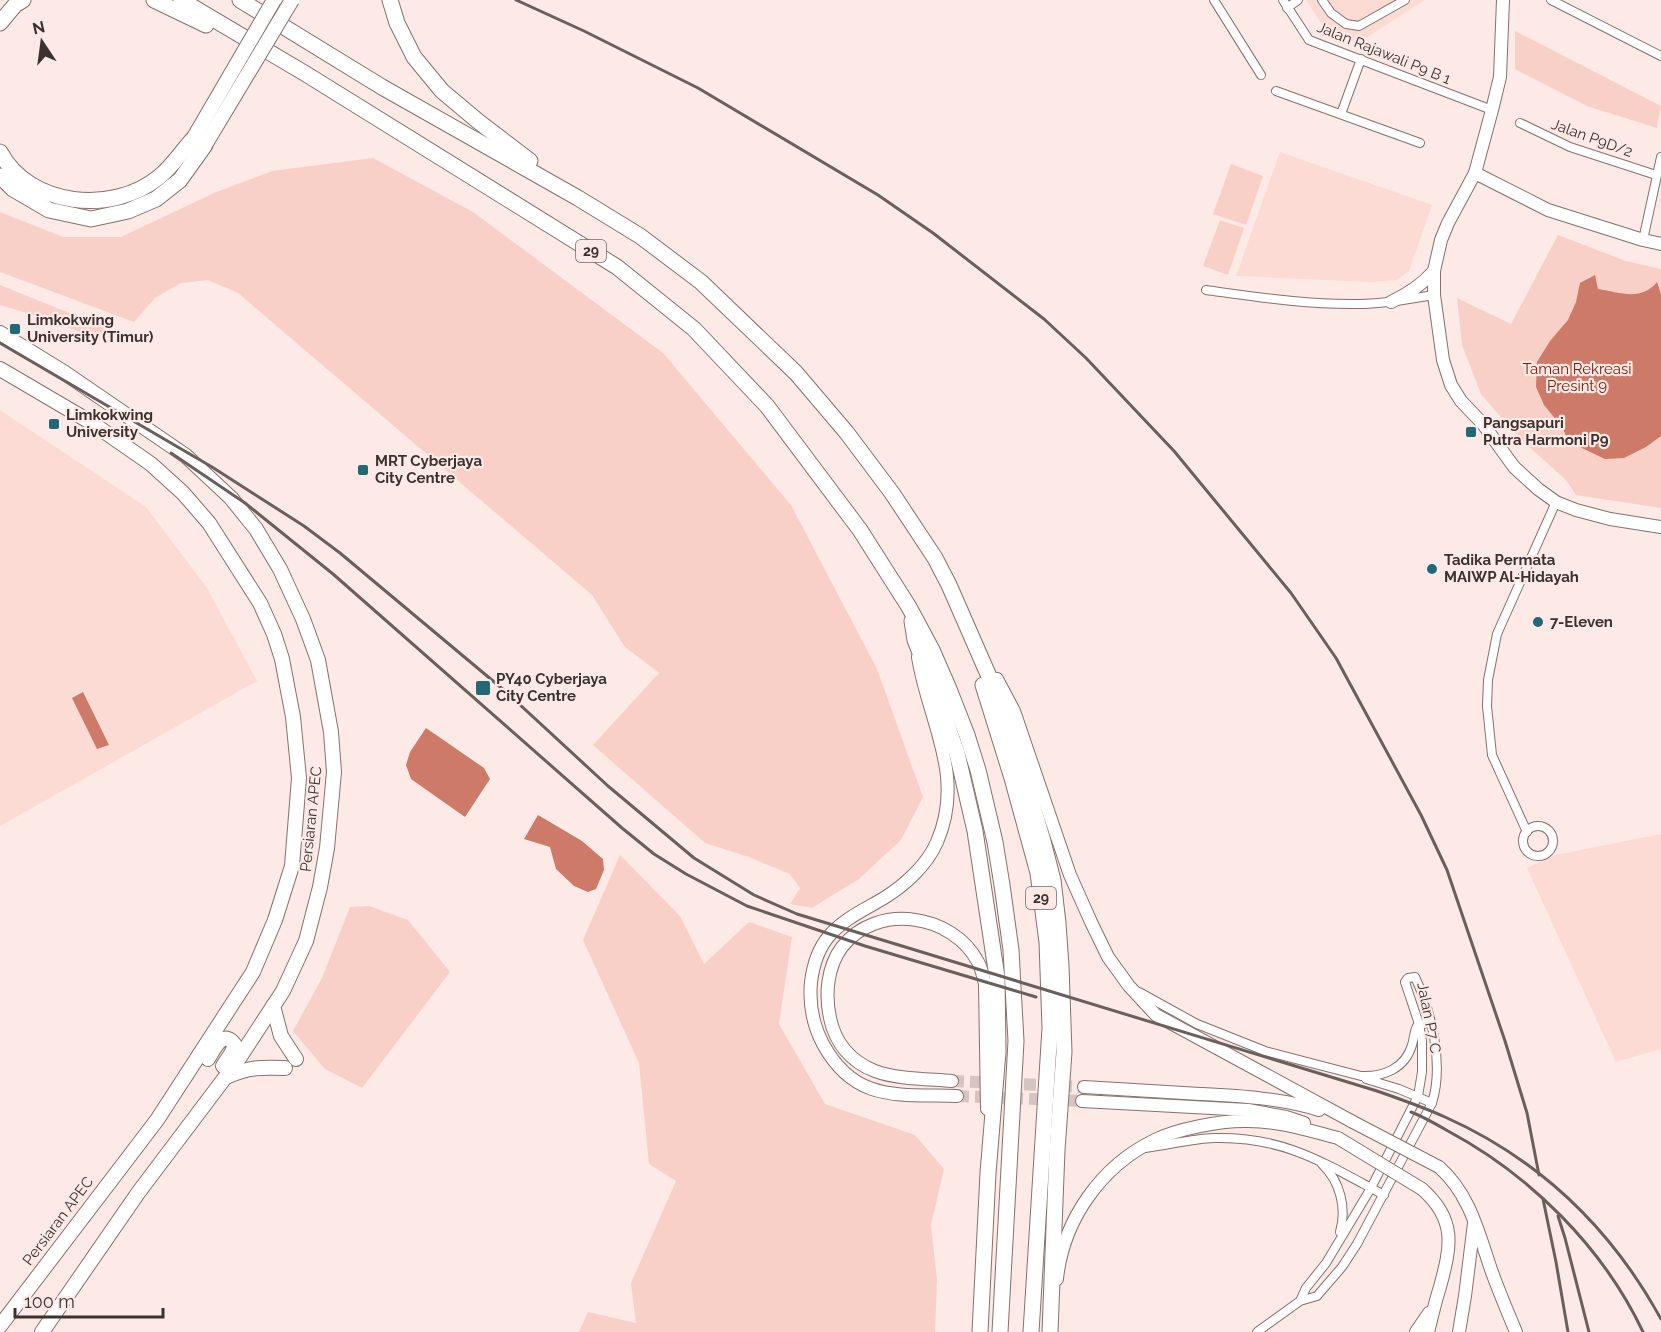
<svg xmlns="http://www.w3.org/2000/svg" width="1661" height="1332" font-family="Raleway,sans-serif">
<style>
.built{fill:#fbdbd3}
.green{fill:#f9d0c7}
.water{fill:#cd7a69}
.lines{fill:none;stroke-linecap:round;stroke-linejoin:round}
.secondary-tunnel{stroke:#d6c4c1;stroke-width:12;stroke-dasharray:12 6;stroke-linecap:butt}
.street-casing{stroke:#86716c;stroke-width:10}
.secondary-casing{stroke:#86716c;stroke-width:14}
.primary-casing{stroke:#86716c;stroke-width:16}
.highway-casing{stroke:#86716c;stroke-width:17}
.street{stroke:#fff;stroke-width:8}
.secondary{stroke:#fff;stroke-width:12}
.primary{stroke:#fff;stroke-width:14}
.highway{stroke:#fff;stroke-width:15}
.rail{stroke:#6b5f5c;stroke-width:3}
.secondary-bridge-casing{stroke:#86716c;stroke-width:14;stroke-linecap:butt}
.primary-bridge-casing{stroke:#86716c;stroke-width:16;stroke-linecap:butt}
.secondary-bridge{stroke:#fff;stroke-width:12}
.primary-bridge{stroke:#fff;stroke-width:14}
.poi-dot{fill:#216976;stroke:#fde9e5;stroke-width:2}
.labels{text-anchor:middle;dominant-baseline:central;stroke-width:4.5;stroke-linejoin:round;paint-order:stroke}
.shield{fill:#fde9e5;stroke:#756966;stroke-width:1.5}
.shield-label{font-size:14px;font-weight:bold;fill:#3b3230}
.street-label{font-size:15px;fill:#3b3230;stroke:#fde9e5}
.poi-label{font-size:15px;font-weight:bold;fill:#3b3230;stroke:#fde9e5;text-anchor:start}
.park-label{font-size:15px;fill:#7c1805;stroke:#fde9e5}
</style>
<rect width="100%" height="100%" fill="#fde9e5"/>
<!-- built -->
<g class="built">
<polygon points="1306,0 1425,0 1358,43 1325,29"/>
<polygon points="1280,152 1432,205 1409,271 1397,280 1370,282 1236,276"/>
<polygon points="0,410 146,507 207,588 257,681 0,826"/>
<polygon points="1661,834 1661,1049 1616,1062 1527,868 1556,855"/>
</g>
<!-- green -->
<g class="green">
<polygon points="1515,31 1661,106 1657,128 1587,106 1515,69"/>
<polygon points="373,158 473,212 663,353 791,505 877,669 923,797 901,840 859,879 812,908 790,904 800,888 790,874 749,857 705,843 593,745 659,673 625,647 592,595 238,293 208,280 181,283 155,298 134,322 0,272 0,212 63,237 121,237 214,193 272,171"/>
<polygon points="1231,164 1263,176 1246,225 1213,214"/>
<polygon points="1220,220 1244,228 1228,275 1203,266"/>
<polygon points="1558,235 1626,261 1661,269 1661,508 1576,495 1566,480 1517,436 1481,394 1462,345 1457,298 1511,324"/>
<polygon points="0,285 104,327 100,340 44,318 0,305"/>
<polygon points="620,855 680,916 704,964 749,922 792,937 779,1024 825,1104 915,1135 944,1169 931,1225 937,1280 935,1332 579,1332 588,1312 636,1323 631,1283 676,1181 649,1164 639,1063 583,940"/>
<polygon points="369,906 408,920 450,972 362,1088 325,1069 293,1031 322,978 350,907"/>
</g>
<!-- water -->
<g class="water">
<path d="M 1595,275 L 1598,289 C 1619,292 1641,302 1657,282 L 1661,294 L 1661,436 L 1646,447 L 1624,458 L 1605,459 L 1569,442 L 1562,427 L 1544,405 L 1536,387 L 1537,362 L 1550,341 L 1568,320 L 1576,302 L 1580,283 Z"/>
<polygon points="83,692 109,745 97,749 72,698"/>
<polygon points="426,728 484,768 490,779 465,817 411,779 406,765 410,752"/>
<polygon points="538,815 582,841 603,859 604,870 596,889 588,892 574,886 556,869 550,847 524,839"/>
</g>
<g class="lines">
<!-- secondary-tunnel -->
<g class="secondary-tunnel">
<polyline points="952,1081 1084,1087"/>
<polyline points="957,1096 1082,1101"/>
</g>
<defs>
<g id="street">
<polyline points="1214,0 1261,75"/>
<polyline points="1283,0 1309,40 1492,110"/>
<polyline points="1322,0 1331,13 1346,24 1359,26 1405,0"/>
<polyline points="1551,0 1661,56"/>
<polyline points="1287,8 1298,0"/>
<polyline points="1276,91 1420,143"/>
<polyline points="1341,114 1361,59"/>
<polyline points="1520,123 1570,147 1656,175"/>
<polyline points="1643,240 1661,157"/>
<path d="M 1206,290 C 1257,297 1308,305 1360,304 C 1385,304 1409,299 1434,295"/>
<circle cx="1538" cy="841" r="15"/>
<polyline points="1527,832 1492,755 1487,706 1488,680 1497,634 1556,502"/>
<path d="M 1139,992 L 1197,1024 L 1265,1051 L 1361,1076 C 1383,1077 1405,1069 1412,1045 C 1414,1039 1414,1032 1417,1026 L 1430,1022"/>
<polyline points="1366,1079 1399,1089 1432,1103"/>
<path d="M 1145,1148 C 1168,1145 1191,1139 1214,1138 C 1284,1136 1326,1164 1384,1195"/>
<path d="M 1322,1164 C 1340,1181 1347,1208 1340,1232"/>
<path d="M 1257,1332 L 1300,1301 L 1317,1296 L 1342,1267 L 1357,1244 L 1432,1103 C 1444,1065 1432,1013 1415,977 L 1408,978 L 1405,982 L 1419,1024 L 1422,1041 L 1422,1072 L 1418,1096 L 1371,1188 L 1326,1263 L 1306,1288 L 1300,1301"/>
</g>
<g id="secondary">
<polyline points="1503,0 1500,77 1492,110 1475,173 1448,223 1441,240 1434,271 1434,295 1443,360 1451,385 1461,401 1483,424 1514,467 1538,489 1556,502 1576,510 1610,519 1661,527"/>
<polyline points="1475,173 1548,210 1643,240 1661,244"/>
<path d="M 1391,302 C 1408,294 1422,285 1434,271"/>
<path d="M 918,657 C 928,721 966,775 937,842 C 927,865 905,885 884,898 C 866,909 843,919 829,936 C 818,949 813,966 811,982 C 809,1003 813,1025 823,1044 C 855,1103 899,1094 957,1096"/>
<polyline points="997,679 1014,711 1070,875 1091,922 1108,957 1129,986 1156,1015 1353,1122"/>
<path d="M 952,1081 C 929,1079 895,1079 875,1071 C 851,1062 835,1043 830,1018 C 825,995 827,967 842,947 C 877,902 953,914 978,962 C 982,969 983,977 985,984 L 987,1109"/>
<path d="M 1084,1087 C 1123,1089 1161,1092 1200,1094 C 1239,1096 1281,1098 1319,1110"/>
<polyline points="1082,1101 1248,1110 1286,1117 1304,1123"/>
<path d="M 1439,1167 C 1471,1195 1479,1236 1493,1275 C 1500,1294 1508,1313 1516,1332"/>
<path d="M 1422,1189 C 1457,1220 1451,1246 1440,1287 C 1435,1302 1432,1317 1428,1332"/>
<path d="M 1057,1279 C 1063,1220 1101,1166 1155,1140 C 1177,1129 1219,1121 1244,1121 C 1276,1120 1307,1130 1338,1138"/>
<polyline points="1416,1332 1429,1313"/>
<polyline points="1459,1332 1465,1296 1474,1223"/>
</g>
<g id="primary">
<polyline points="0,333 65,373 186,456 231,498 256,529 280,569 303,619 318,660 331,732 334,772 327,848 320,887 306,941 283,991 236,1063 138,1193 42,1332"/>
<polyline points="0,369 92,423 151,464 183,493 209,523 260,603 274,634 282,659 293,717 299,778 292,866 275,920 253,972 157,1120 0,1326"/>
<polyline points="273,1006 281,1036 296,1059"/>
<path d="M 208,1059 C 214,1049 223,1028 235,1045 L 231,1054 L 223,1066"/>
<path d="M 226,1077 C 249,1067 261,1067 285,1068"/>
</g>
<g id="highway">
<polyline points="154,0 206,25"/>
<polyline points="181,0 306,74 617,267 694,329 767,406 860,530 909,607 932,650 949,689 967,735 978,770 995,842 1002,885 1011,950 1016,1041 1000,1332"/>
<polyline points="240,0 382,87 578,198 640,236 701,282 796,373 847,433 892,493 935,558 949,585 1005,713 1043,841 1053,880 1058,923 1061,966 1064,1052 1057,1150 1050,1332"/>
<polyline points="390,0 397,23 414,57 442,91 479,122 530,161"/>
<polyline points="0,23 15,5 23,0"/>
<path d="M 0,152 C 29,207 113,215 159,177 C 172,167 182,151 193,139"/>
<polyline points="0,176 13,189 49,210 91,219 128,211 156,199 180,180 205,145"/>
<polyline points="912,621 915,640 935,690 957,753 975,831 997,977 998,1052 988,1173 980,1332"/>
<polyline points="983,685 1012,778 1038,873 1047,942 1050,1028 1031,1332"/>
</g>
</defs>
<!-- street casing -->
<use href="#street" class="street-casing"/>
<!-- secondary casing -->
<use href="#secondary" class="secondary-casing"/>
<!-- primary casing -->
<use href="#primary" class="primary-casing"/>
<!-- highway casing -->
<use href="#highway" class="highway-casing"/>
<!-- street -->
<use href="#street" class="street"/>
<!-- secondary -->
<use href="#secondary" class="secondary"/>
<!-- primary -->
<use href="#primary" class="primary"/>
<!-- highway -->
<use href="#highway" class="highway"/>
<!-- rail -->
<g class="rail">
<polyline points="516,0 584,31 698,88 878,195 933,233 1044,319 1086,358 1174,451 1291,593 1336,658 1421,815 1447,870 1505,1041 1527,1113 1539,1175"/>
<path d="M 0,343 L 212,467 L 304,526 L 340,553 L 505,691 L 608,786 L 694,858 L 754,895 L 797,914 L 1377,1091 C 1400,1099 1423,1107 1445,1117 C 1541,1160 1611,1228 1661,1319"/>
<polyline points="171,453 245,503 333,574 622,828 654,854 686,874 747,906 865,946 1036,997"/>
<path d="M 1411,1112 C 1424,1117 1436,1124 1448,1131 C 1530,1175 1603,1247 1643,1332"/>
<polyline points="1543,1199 1556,1262 1568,1332"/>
<polyline points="1558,1216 1565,1238 1589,1332"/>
</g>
<defs>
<g id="secondary-bridge">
<polyline points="1353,1122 1439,1167"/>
<polyline points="1338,1138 1422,1189"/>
</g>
<g id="primary-bridge">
<polyline points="193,139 274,0"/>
<polyline points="205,145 292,0"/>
</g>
</defs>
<!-- secondary-bridge casing -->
<use href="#secondary-bridge" class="secondary-bridge-casing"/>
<!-- primary-bridge casing -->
<use href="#primary-bridge" class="primary-bridge-casing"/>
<!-- secondary-bridge -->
<use href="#secondary-bridge" class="secondary-bridge"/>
<!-- primary-bridge -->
<use href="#primary-bridge" class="primary-bridge"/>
</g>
<!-- markers -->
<g class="poi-dot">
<rect x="9" y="323" width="12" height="12" rx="3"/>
<rect x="48" y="418" width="12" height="12" rx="3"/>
<rect x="1465" y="426" width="12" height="12" rx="3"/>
<rect x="357" y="464" width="12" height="12" rx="3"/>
<circle cx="1432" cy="569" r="6"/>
<circle cx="1538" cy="622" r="6"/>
<rect x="475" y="680" width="16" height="16" rx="3"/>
</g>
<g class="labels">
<!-- shield labels -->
<g class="shield">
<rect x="576" y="240" width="30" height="22" rx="4.5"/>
<rect x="1026" y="887" width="30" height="22" rx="4.5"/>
</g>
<g class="shield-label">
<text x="591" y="251">29</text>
<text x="1041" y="898">29</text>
</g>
<!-- street labels -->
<g class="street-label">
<text transform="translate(1384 53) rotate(22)">Jalan Rajawali P9 B 1</text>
<text transform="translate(1592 138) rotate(20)">Jalan P9D/2</text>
<text transform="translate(311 819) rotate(-84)">Persiaran APEC</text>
<text transform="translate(1429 1018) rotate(79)">Jalan P7 C</text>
<text transform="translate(58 1221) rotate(-53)">Persiaran APEC</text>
</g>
<!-- poi labels -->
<g class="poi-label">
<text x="27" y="320">Limkokwing<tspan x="27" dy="17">University (Timur)</tspan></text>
<text x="66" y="415">Limkokwing<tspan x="66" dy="17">University</tspan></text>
<text x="1483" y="423">Pangsapuri<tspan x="1483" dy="17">Putra Harmoni P9</tspan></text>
<text x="375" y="461">MRT Cyberjaya<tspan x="375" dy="17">City Centre</tspan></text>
<text x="1444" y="560">Tadika Permata<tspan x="1444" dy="17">MAIWP Al-Hidayah</tspan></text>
<text x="1550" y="622">7-Eleven</text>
<text x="496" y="679">PY40 Cyberjaya<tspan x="496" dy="17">City Centre</tspan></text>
</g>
<!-- park labels -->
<g class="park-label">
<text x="1577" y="369">Taman Rekreasi<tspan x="1577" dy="17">Presint 9</tspan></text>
</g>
</g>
<!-- north arrow -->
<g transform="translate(42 42) rotate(347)" stroke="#fde9e5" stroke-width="4.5" paint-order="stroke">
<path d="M0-4.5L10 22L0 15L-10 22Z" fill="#3b3230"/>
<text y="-9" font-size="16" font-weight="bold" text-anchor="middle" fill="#3b3230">N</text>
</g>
<!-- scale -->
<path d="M15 1308v9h148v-9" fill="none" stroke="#3b3230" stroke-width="3"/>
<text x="24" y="1308" font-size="18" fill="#3b3230" stroke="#fde9e5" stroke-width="4.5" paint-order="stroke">100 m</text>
</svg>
